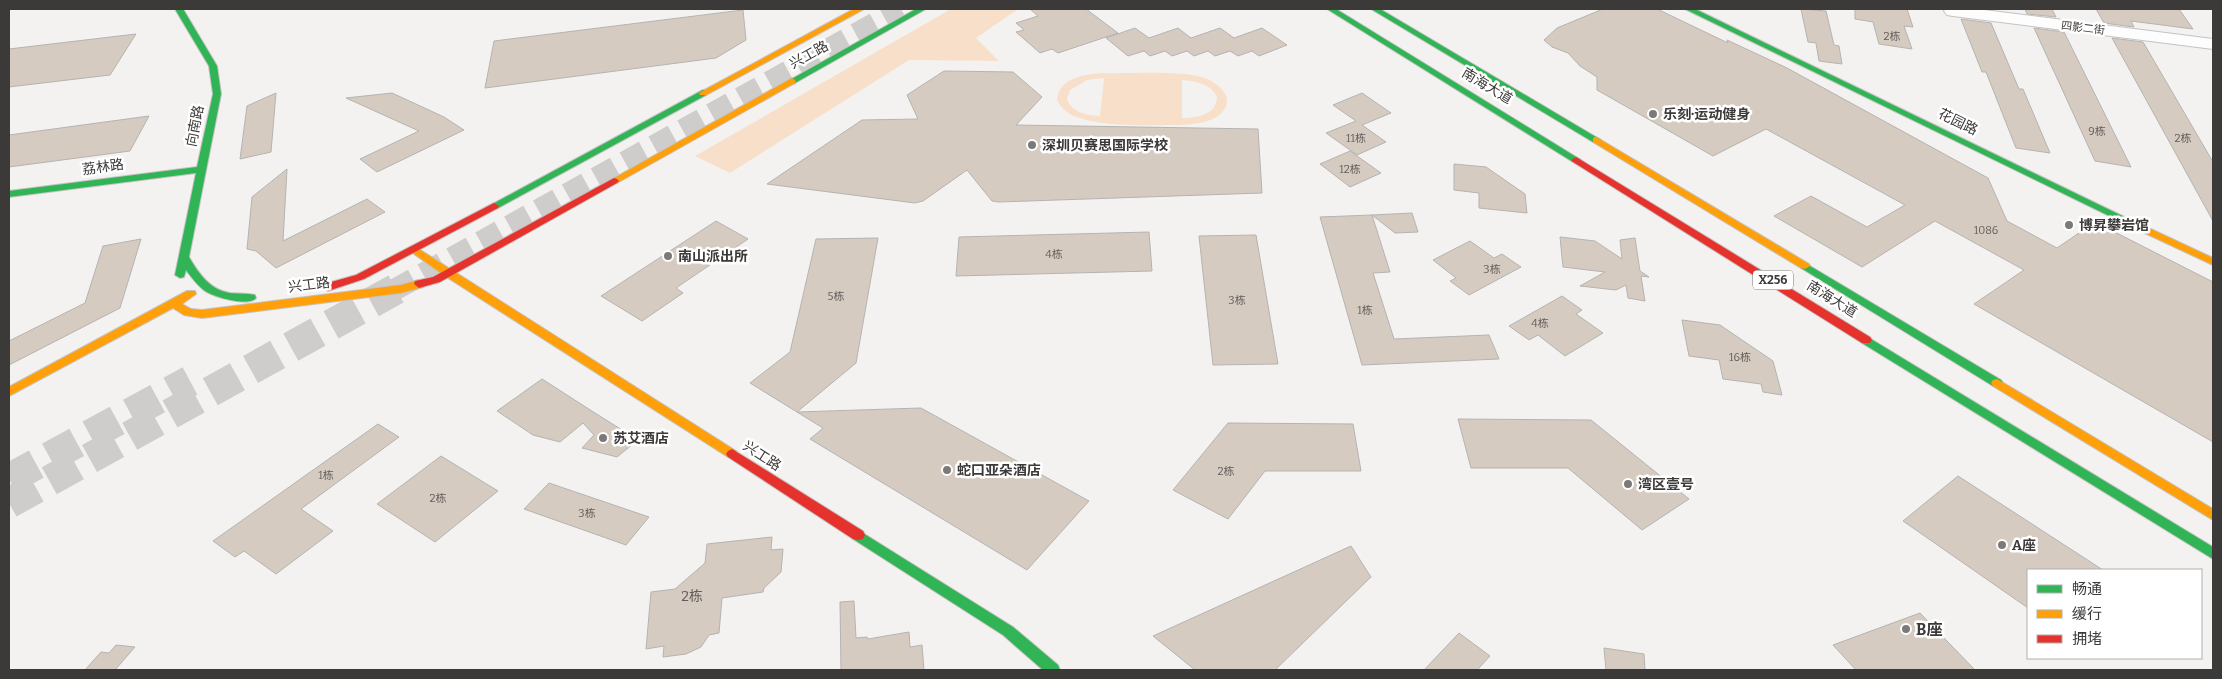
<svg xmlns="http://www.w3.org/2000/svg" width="2222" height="679" font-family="Bitter,'Noto Sans SC',serif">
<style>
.green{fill:#f8dfca;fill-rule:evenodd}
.building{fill:#d6cbc1;stroke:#b5b3b1}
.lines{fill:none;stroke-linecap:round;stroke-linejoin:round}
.highway-tunnel-far1{stroke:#cfcdcb;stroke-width:22;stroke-dasharray:22 11;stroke-linecap:butt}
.highway-tunnel{stroke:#cfcdcb;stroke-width:31;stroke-dasharray:31 15;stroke-linecap:butt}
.street-casing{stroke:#c5c3c2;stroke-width:2}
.fast-casing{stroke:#c5c3c2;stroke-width:2}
.slow-casing{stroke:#c5c3c2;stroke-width:2}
.jam-casing{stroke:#c5c3c2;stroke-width:2}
.street{fill:#fdfdfd;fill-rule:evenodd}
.fast{fill:#30b455;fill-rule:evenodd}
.slow{fill:#ff9f0a;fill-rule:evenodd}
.jam{fill:#e5322d;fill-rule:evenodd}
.poi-dot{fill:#7c7a79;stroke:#fff;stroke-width:2}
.labels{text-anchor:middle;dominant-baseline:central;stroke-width:5;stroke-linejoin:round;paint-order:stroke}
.far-street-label{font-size:11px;fill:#3c3a39;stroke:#fff}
.number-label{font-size:11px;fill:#625e5b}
.shield{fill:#fff;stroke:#767574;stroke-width:1}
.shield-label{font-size:12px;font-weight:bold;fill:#3c3a39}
.street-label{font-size:14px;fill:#3c3a39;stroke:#fff}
.poi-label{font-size:14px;font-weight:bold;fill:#3c3a39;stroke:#fff;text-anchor:start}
.near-number-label{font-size:14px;fill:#625e5b}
.near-poi-label{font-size:16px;font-weight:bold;fill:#3c3a39;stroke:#fff;text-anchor:start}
</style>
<rect width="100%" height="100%" fill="#f4f2f0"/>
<!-- green -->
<g class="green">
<polygon points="951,9 1018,9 976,38 999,61 909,60 730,173 695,156"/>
<path d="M 1104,73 C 1132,74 1179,70 1205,78 C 1226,86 1238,106 1213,119 C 1203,123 1193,124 1182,125 C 1153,124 1066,132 1057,99 C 1060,77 1086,74 1104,73 ZM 1104,78 L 1100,116 C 1087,115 1072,113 1067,99 L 1070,90 L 1087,80 ZM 1182,80 C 1196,81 1211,84 1217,97 C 1217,115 1196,118 1182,118 Z"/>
</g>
<!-- building -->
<g class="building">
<polygon points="1030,9 1086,9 1118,33 1058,53 1052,49 1040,53 1016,32 1024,30 1016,23 1038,16"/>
<polygon points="1603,9 1657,9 1728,43 1727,40 1787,68 1988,178 2007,221 2057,248 2095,222 2213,282 2213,442 1974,304 2024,270 1935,221 1862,267 1774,216 1811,196 1867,227 1905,205 1766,129 1713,156 1597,90 1597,77 1580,66 1568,53 1552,47 1544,40 1557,28"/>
<polygon points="1801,9 1826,11 1834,45 1839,46 1842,64 1819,61 1816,43 1808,42"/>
<polygon points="1855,9 1907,9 1913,27 1904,26 1912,49 1879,44 1873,22 1855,19"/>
<polygon points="2025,9 2052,9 2056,17 2027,14"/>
<polygon points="2096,9 2179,9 2193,29 2131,21 2134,27 2104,23"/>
<polygon points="743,10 746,40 716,58 485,88 494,41"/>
<polygon points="1961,19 1991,23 2019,89 2023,89 2050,153 2016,148 1986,72 1982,72"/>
<polygon points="1135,28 1149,38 1178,28 1191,38 1220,28 1234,38 1262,28 1287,45 1259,56 1252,51 1238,56 1230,51 1215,56 1208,51 1194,56 1187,51 1172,56 1165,51 1150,56 1144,51 1128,56 1106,38"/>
<polygon points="2034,28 2064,32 2131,167 2095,161"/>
<polygon points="136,34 110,75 9,87 9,49"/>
<polygon points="2112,38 2143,42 2213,162 2213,221"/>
<polygon points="944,71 1013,72 1042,97 1016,125 1258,129 1262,193 999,202 992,201 967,170 923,201 915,203 767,184 862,120 918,119 907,95"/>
<polygon points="276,93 271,152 240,159 247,106"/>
<polygon points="392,93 444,117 464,130 377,172 360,159 419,131 346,98"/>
<polygon points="1362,93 1391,113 1362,125 1386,142 1357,155 1326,133 1356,121 1333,105"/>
<polygon points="149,116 130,151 9,167 9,135"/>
<polygon points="1350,151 1381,173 1350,187 1320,164"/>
<polygon points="1454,164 1486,167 1525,194 1527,213 1479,208 1479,193 1454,190"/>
<polygon points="287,169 283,241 367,199 385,212 276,268 256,251 247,249 252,197"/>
<polygon points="1412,213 1418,232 1395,233 1372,215"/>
<polygon points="1372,215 1390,272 1373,273 1394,339 1489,335 1499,359 1362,365 1320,217"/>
<polygon points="716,221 748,239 676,288 683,293 642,321 601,296"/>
<polygon points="1149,232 1152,271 956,276 959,237"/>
<polygon points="1256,235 1278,364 1213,365 1199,236"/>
<polygon points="1560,237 1595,241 1622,259 1620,240 1635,238 1640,271 1649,277 1641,276 1645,301 1628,298 1626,285 1616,290 1580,286 1605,272 1563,267"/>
<polygon points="878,238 856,363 797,412 750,383 790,352 816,239"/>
<polygon points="141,239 120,308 9,365 9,341 85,303 103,246"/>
<polygon points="1470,241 1494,258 1502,254 1521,267 1469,295 1450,281 1456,278 1433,260"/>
<polygon points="1562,296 1582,310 1576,314 1603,333 1565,356 1538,335 1529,340 1509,326"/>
<polygon points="1682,320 1720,325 1773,361 1782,395 1763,392 1761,384 1723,379 1719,360 1689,356"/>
<polygon points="542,379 595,413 638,440 617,457 582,448 594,435 583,423 560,442 533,435 497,411"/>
<polygon points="921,408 1089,501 1027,570 810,439 823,428 797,412"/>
<polygon points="1458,419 1591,420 1689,499 1642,530 1568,468 1471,468"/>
<polygon points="1228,423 1353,424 1361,471 1265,471 1228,519 1173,490"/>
<polygon points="378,424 399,437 301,509 333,531 276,574 244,551 235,557 213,541"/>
<polygon points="441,456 498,491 435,542 377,504"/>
<polygon points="1958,476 2103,570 2028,570 2028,608 1903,521"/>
<polygon points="549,483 649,517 626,545 524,509"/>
<polygon points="772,537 771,550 783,549 781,572 764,588 763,592 722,598 719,633 709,635 701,647 686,654 663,657 664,646 646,649 651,592 675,589 705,563 707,544"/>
<polygon points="1351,546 1371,577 1275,670 1195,670 1153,636"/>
<polygon points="854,601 856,638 867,637 868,639 909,632 910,647 922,645 924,670 841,670 840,602"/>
<polygon points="1920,613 1975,670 1856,670 1833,645"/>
<polygon points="1459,633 1490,656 1477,670 1424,670"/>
<polygon points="116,645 135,647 115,670 85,670 101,652 109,653"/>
<polygon points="1604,648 1644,654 1645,670 1606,670"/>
</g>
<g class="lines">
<!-- highway-tunnel-far1 -->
<polyline class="highway-tunnel-far1" points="394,290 901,9"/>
<!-- highway-tunnel -->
<g class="highway-tunnel">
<polyline points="9,479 190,381"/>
<polyline points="9,503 396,289"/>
</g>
<defs>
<polygon id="street" points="1946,9 1976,9 2213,39 2213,49 1953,16 1947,15 1944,11"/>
<g id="fast">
<path d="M 175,9 L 183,9 L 217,66 L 221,94 L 189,257 C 199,274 210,290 230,293 C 239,294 247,293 255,295 L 256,298 C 248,307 214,297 205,291 C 197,285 192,278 186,270 L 184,277 L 180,278 L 175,275 L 196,173 L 9,197 L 9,191 L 197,167 L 213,94 L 209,66 Z"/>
<polygon points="916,9 926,9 795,83 792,84 788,81"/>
<polygon points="1327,9 1336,9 1581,160 1579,162 1573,162"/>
<polygon points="1371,9 1380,9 1601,140 1599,142 1593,142"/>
<polygon points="1685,9 1695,9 2143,226 2142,228 2134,228"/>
<polygon points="703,90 706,91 706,95 498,208 494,209 489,206"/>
<polygon points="1805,263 2001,380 2003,383 2001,386 1993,386 1801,268 1800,266"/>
<polygon points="1866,336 2213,547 2213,559 1862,343 1860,340 1862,337"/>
<polygon points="858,530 1013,627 1058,665 1060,670 1043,670 1003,635 853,539 851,535 853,531"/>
</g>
<g id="slow">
<polygon points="854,9 864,9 706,95 700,95 699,93"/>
<polygon points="792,78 796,81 795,83 617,183 611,183 609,181"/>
<polygon points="1596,137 1809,264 1810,266 1805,269 1801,268 1593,142 1593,138"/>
<polygon points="2138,223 2213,258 2213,265 2134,228 2133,226 2134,224"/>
<polygon points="414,246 736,451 738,454 736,457 728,457 445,276 410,251 409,249 410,247"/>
<polygon points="419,280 424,284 423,287 401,293 202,318 184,315 173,308 9,396 9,387 187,291 195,291 196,294 182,304 191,309 202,310 401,285"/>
<polygon points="1997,379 2213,509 2213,520 1993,386 1991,383 1993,380"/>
</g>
<g id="jam">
<polygon points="1576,157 1870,337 1872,340 1870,343 1862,343 1573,162 1571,160"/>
<polygon points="614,178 617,179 619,181 617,183 440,282 419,288 414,284 415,281 433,277"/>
<polygon points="494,203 499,206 498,208 364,279 328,291 323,287 324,284 356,275"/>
<polygon points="732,449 863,531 865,535 863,539 858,540 853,539 728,457 726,454 728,451"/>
</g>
</defs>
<!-- street casing -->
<use href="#street" class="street-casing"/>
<!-- fast casing -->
<use href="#fast" class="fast-casing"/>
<!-- slow casing -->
<use href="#slow" class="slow-casing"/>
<!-- jam casing -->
<use href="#jam" class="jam-casing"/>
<!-- street -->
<use href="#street" class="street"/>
<!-- fast -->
<use href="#fast" class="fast"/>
<!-- slow -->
<use href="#slow" class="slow"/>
<!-- jam -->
<use href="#jam" class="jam"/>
</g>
<!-- markers -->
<g class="poi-dot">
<circle cx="1653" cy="114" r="5"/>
<circle cx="1032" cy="145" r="5"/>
<circle cx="2069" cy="225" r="5"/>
<circle cx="668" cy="256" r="5"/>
<circle cx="603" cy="438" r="5"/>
<circle cx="947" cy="470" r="5"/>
<circle cx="1628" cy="484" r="5"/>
<circle cx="2002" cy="545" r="5"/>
<circle cx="1906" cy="629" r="5"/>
</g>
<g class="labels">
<!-- far-street labels -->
<g class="far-street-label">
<text transform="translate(2083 28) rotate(7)">四影二街</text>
</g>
<!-- number labels -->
<g class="number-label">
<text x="1892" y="36">2栋</text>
<text x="2097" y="131">9栋</text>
<text x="1356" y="138">11栋</text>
<text x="2183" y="138">2栋</text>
<text x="1350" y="169">12栋</text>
<text x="1986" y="230">1086</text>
<text x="1054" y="254">4栋</text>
<text x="1492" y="269">3栋</text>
<text x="836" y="296">5栋</text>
<text x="1237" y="300">3栋</text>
<text x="1365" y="310">1栋</text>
<text x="1540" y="323">4栋</text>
<text x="1740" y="357">16栋</text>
<text x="1226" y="471">2栋</text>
<text x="326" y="475">1栋</text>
<text x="438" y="498">2栋</text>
<text x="587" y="513">3栋</text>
</g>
<!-- shield labels -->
<rect class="shield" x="1753" y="270.5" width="40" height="19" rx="4"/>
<g class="shield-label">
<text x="1773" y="280">X256</text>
</g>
<!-- street labels -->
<g class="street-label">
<text transform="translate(809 55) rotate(-29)">兴工路</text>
<text transform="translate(1487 86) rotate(31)">南海大道</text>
<text transform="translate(1958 122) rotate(26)">花园路</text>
<text transform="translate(195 126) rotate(-79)">向南路</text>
<text transform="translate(103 167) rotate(-8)">荔林路</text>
<text transform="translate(309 285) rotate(-7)">兴工路</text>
<text transform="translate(1832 299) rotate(32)">南海大道</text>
<text transform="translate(762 456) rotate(33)">兴工路</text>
</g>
<!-- poi labels -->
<g class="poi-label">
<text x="1663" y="114">乐刻·运动健身</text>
<text x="1042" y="145">深圳贝赛思国际学校</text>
<text x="2079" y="225">博昇攀岩馆</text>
<text x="678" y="256">南山派出所</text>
<text x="613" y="438">苏艾酒店</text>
<text x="957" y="470">蛇口亚朵酒店</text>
<text x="1638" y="484">湾区壹号</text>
<text x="2012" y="545">A座</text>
</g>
<!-- near-number labels -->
<g class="near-number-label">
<text x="692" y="596">2栋</text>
</g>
<!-- near-poi labels -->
<g class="near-poi-label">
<text x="1916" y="629">B座</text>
</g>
</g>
<!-- border -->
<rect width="2222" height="679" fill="none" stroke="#3c3a39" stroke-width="20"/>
<!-- legend -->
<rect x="2027" y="569" width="175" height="90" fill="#ffffff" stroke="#b1b0b0"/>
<rect x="2037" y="585" width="25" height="8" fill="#30b455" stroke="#b1b0b0"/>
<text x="2072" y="594" font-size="15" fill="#3c3a39">畅通</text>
<rect x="2037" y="610" width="25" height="8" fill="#ff9f0a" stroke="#b1b0b0"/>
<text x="2072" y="619" font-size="15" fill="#3c3a39">缓行</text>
<rect x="2037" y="635" width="25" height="8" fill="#e5322d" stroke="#b1b0b0"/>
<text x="2072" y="644" font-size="15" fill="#3c3a39">拥堵</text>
</svg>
